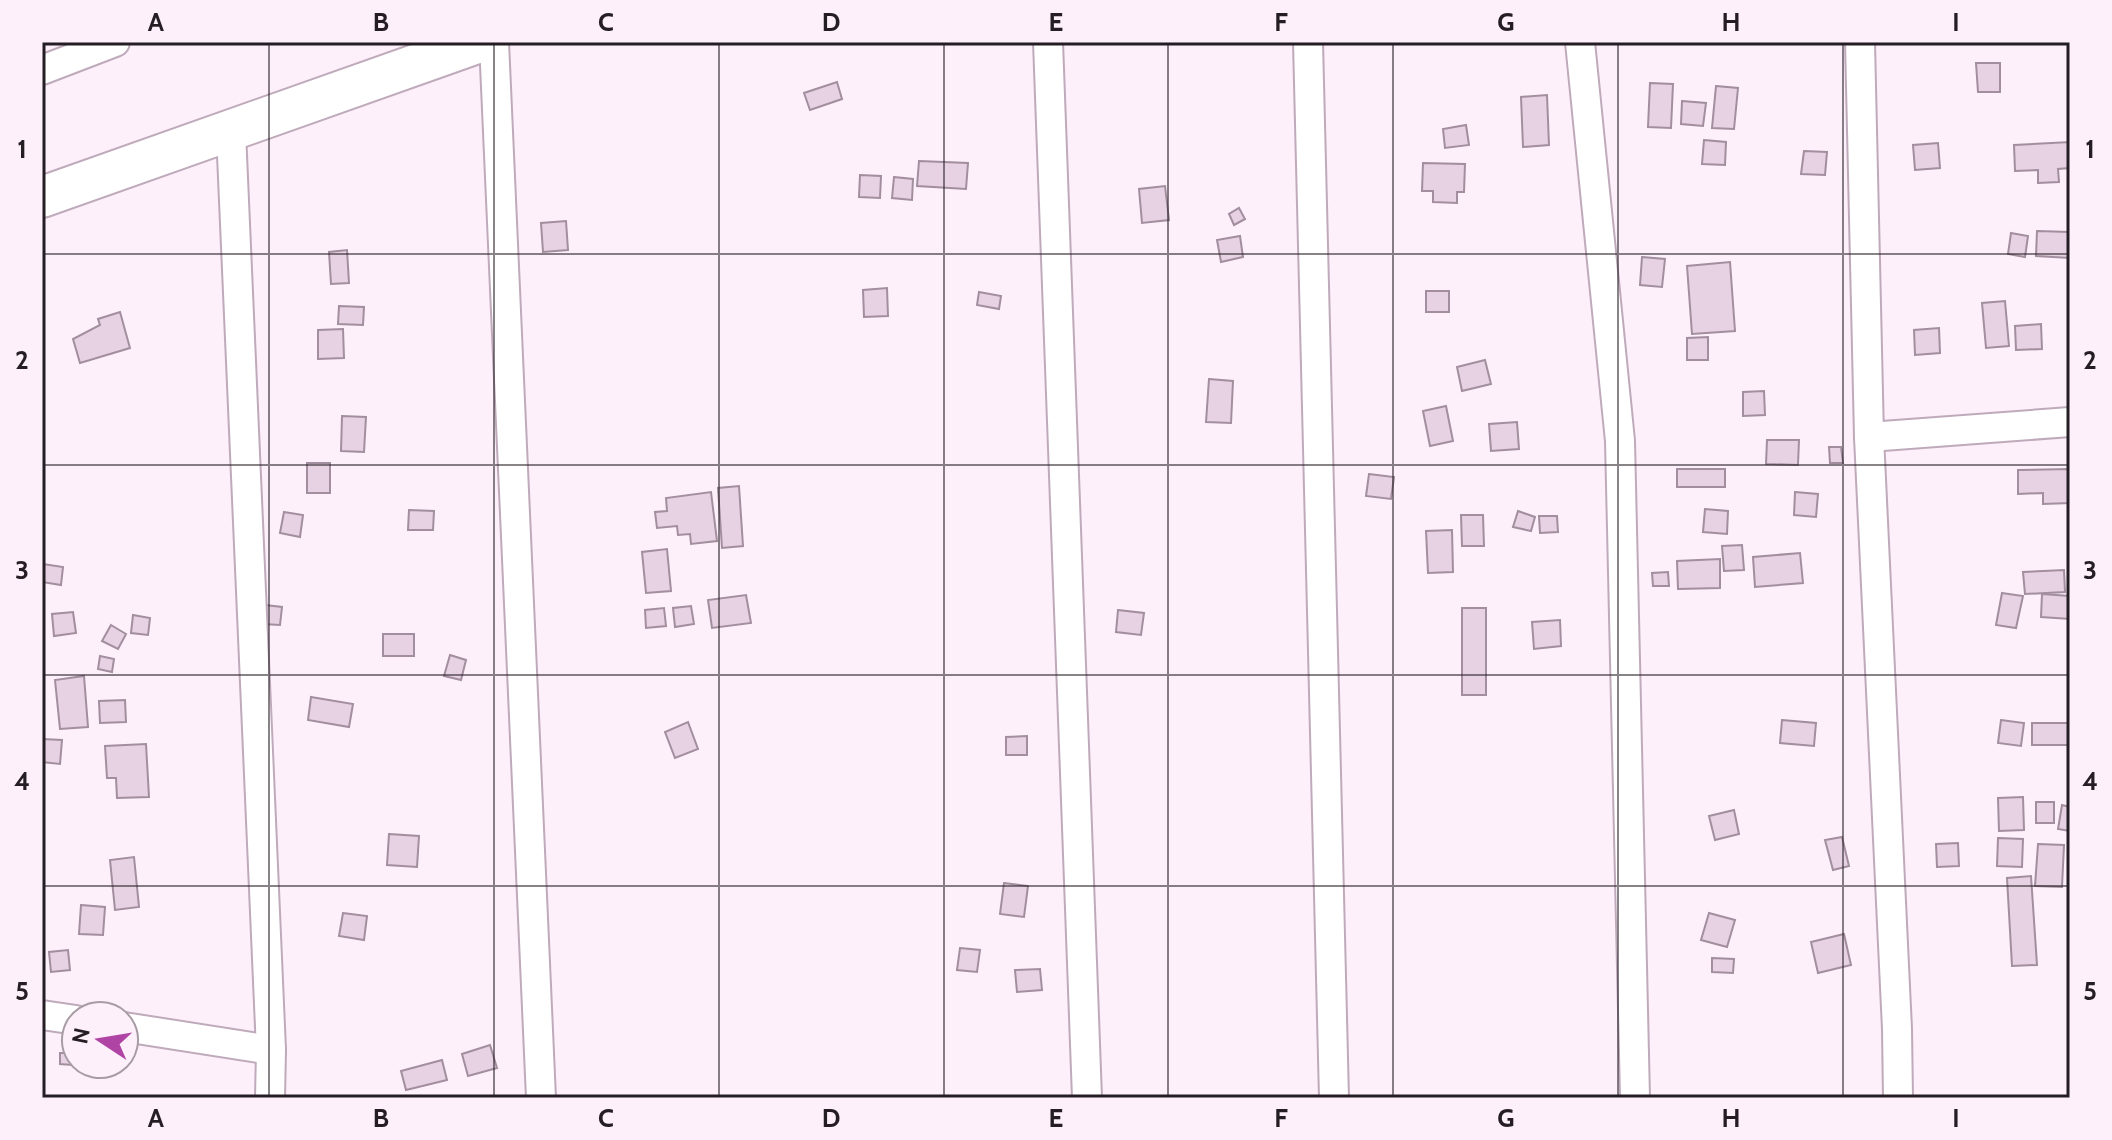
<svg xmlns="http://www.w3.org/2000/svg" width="2112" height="1140" font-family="Cabin,sans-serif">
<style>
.building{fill:#e7d2e3;stroke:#a28e9e;stroke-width:2}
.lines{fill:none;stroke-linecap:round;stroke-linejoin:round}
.minor-casing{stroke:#bfaabb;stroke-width:32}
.secondary-casing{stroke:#bfaabb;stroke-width:44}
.minor{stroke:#fff;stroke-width:28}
.secondary{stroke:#fff;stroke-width:40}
.grid{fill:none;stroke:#251d24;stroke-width:2;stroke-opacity:0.55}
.neatline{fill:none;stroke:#251d24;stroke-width:3}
.grid-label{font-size:26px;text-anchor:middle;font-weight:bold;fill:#251d24}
</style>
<rect width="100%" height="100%" fill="#fdf0fa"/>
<!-- building -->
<g class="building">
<polygon points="1976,63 2000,63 2000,92 1978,92"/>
<polygon points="837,82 842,99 810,110 804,93"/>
<polygon points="1650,83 1673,84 1671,128 1648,127"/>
<polygon points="1716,86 1738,88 1734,129 1712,128"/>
<polygon points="1547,95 1549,145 1523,147 1521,97"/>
<polygon points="1682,101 1706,103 1703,126 1681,124"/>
<polygon points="1466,125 1469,145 1445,148 1443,129"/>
<polygon points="1704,140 1726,142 1725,165 1702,164"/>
<polygon points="2070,142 2070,168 2058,169 2059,182 2038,183 2038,170 2015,171 2014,145"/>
<polygon points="1938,143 1940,168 1915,170 1913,145"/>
<polygon points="1804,151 1827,152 1825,175 1801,174"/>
<polygon points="919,161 968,163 966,189 917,186"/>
<polygon points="1423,163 1465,164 1464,192 1457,192 1457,203 1433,202 1433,191 1422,191"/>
<polygon points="860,175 881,176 880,198 859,197"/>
<polygon points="894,177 913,179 912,200 892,198"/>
<polygon points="1165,186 1169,220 1142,223 1139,189"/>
<polygon points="1239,208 1245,219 1234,225 1229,214"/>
<polygon points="566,221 568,250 543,252 541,223"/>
<polygon points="2037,231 2070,232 2070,258 2036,256"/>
<polygon points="2011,233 2028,236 2025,257 2008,254"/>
<polygon points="1240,236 1243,257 1221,262 1217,240"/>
<polygon points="347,250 349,283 331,284 329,252"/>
<polygon points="1642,257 1665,259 1662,287 1640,285"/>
<polygon points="1730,262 1735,331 1692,334 1687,266"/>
<polygon points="887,288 888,316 864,317 863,290"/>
<rect x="1426" y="291" width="23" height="21"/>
<polygon points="979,292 1001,296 999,309 977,305"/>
<polygon points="2005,301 2009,346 1986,348 1982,303"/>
<polygon points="339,306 364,307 363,325 338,324"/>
<polygon points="120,312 130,348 80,363 73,339 100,325 98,319"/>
<polygon points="2041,324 2042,349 2016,350 2015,326"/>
<polygon points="1939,328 1940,353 1915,355 1914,330"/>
<polygon points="343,329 344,358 318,359 318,330"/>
<polygon points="1708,337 1708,360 1687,360 1687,338"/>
<polygon points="1485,360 1491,384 1462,391 1457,367"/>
<polygon points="1209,379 1233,381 1231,423 1206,422"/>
<polygon points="1764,391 1765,415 1743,416 1743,392"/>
<polygon points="1446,406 1453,441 1430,446 1423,411"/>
<polygon points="342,416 366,417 364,452 341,451"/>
<polygon points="1517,422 1519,449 1491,451 1489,424"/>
<polygon points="1767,440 1799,440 1798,465 1766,464"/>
<polygon points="1829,447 1841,447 1843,463 1830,463"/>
<rect x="307" y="463" width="23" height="30"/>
<rect x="1677" y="469" width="48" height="18"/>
<polygon points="2070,469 2070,503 2043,504 2043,493 2018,494 2018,470"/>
<polygon points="1369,474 1394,477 1391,499 1366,496"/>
<polygon points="739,486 743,546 722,548 718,488"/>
<polygon points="711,492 717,541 691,544 690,534 678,535 677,526 657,528 655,512 667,511 666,498"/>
<polygon points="1795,492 1818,494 1816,517 1794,515"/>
<polygon points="1705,509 1728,511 1727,534 1703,532"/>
<polygon points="409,510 434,511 433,530 408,530"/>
<polygon points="1518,511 1535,517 1531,531 1513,527"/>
<polygon points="284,512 303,515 300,537 280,533"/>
<polygon points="1461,515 1483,515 1484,546 1462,546"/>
<polygon points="1539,516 1557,516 1558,532 1540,533"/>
<polygon points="1452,530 1453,572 1428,573 1426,531"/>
<polygon points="1742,545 1744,570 1724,571 1722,546"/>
<polygon points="667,549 671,591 646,593 642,552"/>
<polygon points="1800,553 1803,583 1755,587 1753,557"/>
<polygon points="1720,559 1720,588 1678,589 1677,561"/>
<polygon points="43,564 63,567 61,585 42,582"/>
<polygon points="2064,570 2065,592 2025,594 2023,572"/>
<polygon points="1668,572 1669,586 1653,586 1652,573"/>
<polygon points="2002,593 2023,596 2016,628 1996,625"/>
<polygon points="2042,594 2070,596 2070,619 2041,617"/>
<polygon points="746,595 751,623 712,628 708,600"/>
<polygon points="265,605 282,607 280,625 263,624"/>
<polygon points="691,606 694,624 675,627 673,608"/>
<polygon points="664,608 666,626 646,628 645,610"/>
<rect x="1462" y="608" width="24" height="87"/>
<polygon points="1118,610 1144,613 1141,635 1116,632"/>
<polygon points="73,612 76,633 54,636 52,614"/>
<polygon points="133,615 150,618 148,635 131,633"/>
<polygon points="1560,620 1561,646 1534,649 1532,622"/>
<polygon points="111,625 126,634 118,649 102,641"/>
<rect x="383" y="634" width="31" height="22"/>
<polygon points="450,655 466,660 461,680 444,676"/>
<polygon points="100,656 114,659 112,672 98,669"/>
<polygon points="84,676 88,727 60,729 55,680"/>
<polygon points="311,697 353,704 349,727 308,720"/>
<polygon points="125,700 126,722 100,723 99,701"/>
<polygon points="1782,720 1816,723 1814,746 1780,743"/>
<polygon points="2001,720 2024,723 2021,746 1998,743"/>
<polygon points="688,722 698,749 675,758 665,732"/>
<rect x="2032" y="723" width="38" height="22"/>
<polygon points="1027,736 1027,755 1006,755 1006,737"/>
<polygon points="42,739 62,740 60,764 42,762"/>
<polygon points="146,744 149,797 117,798 116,778 107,778 105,746"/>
<polygon points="2023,797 2024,830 1999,831 1998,798"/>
<rect x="2036" y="802" width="18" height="21"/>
<polygon points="2062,805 2070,807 2070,831 2058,829"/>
<polygon points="1734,810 1739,834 1715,840 1709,816"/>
<polygon points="389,834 419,836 417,867 387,865"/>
<polygon points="1842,837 1849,866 1833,870 1825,840"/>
<polygon points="1998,838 2023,839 2022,867 1997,866"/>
<polygon points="1958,843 1959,866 1937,867 1936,844"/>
<polygon points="2038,844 2064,845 2062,887 2035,886"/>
<polygon points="134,857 139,907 115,910 110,860"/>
<polygon points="2031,876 2037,965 2012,966 2007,878"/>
<polygon points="1004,883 1028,886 1024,917 1000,914"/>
<polygon points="81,905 105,907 103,935 79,934"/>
<polygon points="343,913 367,916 364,940 339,936"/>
<polygon points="1709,913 1735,920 1727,947 1701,940"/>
<polygon points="1844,934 1851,965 1818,973 1811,942"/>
<polygon points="960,948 980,950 977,972 957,970"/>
<polygon points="68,950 70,970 51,972 49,952"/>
<polygon points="1712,958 1734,959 1733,973 1712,972"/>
<polygon points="1040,969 1042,990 1017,992 1015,970"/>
<polygon points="490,1045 497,1068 468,1076 462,1054"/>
<polygon points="60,1053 72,1053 72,1065 60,1064"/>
<polygon points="442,1060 447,1080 406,1090 401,1071"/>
</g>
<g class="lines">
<defs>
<g id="minor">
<polyline points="494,42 541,1098"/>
<polyline points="1048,42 1087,1098"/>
<polyline points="1308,42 1334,1098"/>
<polyline points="1580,42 1620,441 1635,1098"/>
<polyline points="1860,42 1869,437 1897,1029 1898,1098"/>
<polyline points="42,70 115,42"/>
<polyline points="231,132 271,1050 270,1098"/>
<polyline points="1869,437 2070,422"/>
<polyline points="42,1015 76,1020"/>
<polyline points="124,1027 271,1050"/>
</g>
<polyline id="secondary" points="42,197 480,42"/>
</defs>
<!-- minor casing -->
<use href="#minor" class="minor-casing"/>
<!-- secondary casing -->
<use href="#secondary" class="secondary-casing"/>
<!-- minor -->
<use href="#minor" class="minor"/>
<!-- secondary -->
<use href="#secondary" class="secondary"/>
</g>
<!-- grid -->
<path class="grid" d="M 269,42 L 269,1098M 494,42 L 494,1098M 719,42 L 719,1098M 944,42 L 944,1098M 1168,42 L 1168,1098M 1393,42 L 1393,1098M 1618,42 L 1618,1098M 1843,42 L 1843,1098M 42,254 L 2070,254M 42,465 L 2070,465M 42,675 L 2070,675M 42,886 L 2070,886"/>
<!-- border -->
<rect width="2112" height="1140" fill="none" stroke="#fdf0fa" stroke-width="88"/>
<!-- north arrow -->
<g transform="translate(100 1040) rotate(282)"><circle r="38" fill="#fdf0fa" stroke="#a79ca4" stroke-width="2"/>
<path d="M0-6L14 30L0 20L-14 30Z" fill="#b044a4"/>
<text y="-12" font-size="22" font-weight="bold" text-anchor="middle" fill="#251d24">N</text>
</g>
<rect x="44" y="44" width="2024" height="1052" class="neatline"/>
<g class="grid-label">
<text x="156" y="31">A</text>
<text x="381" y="31">B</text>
<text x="606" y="31">C</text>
<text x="831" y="31">D</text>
<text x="1056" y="31">E</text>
<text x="1281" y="31">F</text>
<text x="1506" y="31">G</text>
<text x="1731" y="31">H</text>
<text x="1956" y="31">I</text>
<text x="22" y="158">1</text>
<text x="2090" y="158">1</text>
<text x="22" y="369">2</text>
<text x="2090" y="369">2</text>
<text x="22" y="579">3</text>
<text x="2090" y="579">3</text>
<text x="22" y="790">4</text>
<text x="2090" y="790">4</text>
<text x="22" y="1000">5</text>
<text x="2090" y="1000">5</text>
<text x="156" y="1127">A</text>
<text x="381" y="1127">B</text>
<text x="606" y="1127">C</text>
<text x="831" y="1127">D</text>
<text x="1056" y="1127">E</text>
<text x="1281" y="1127">F</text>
<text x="1506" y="1127">G</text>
<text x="1731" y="1127">H</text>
<text x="1956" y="1127">I</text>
</g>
</svg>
